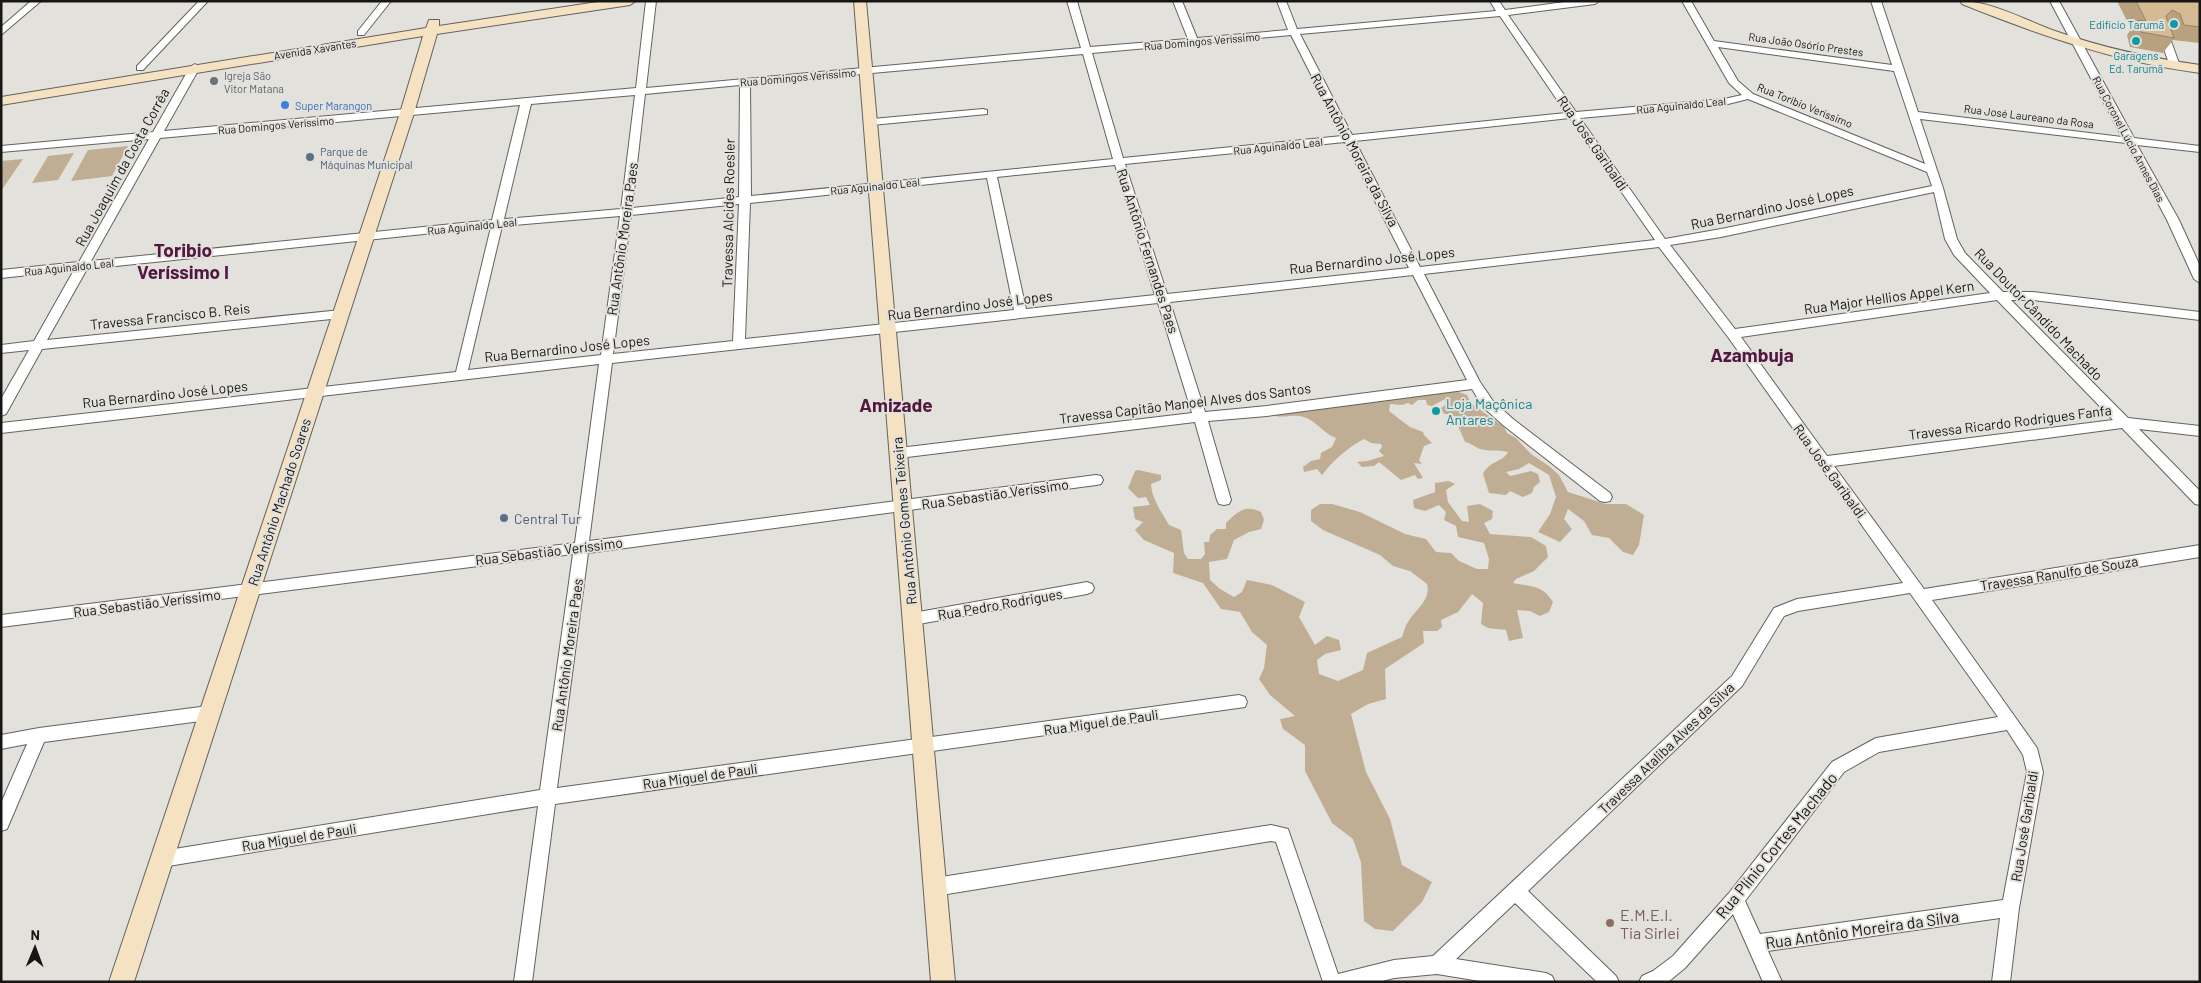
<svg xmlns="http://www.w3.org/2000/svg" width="2201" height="983" font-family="Barlow,sans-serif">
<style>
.green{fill:#bfae93}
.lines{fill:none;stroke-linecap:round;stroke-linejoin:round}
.street-casing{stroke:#64625e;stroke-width:2}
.secondary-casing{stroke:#64625e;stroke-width:2}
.street{fill:#fff;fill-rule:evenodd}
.secondary{fill:#f4e2c2;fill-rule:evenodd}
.wall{fill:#b7a17e}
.building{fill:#d5bb93;stroke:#958367}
.culture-dot{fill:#0f9aa8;stroke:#e3e1dc;stroke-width:2}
.worship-dot{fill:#6b7280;stroke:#e3e1dc;stroke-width:2}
.shop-dot{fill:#3f7fe0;stroke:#e3e1dc;stroke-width:2}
.service-dot{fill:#5c6f8a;stroke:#e3e1dc;stroke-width:2}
.education-dot{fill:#8d6e63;stroke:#e3e1dc;stroke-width:2}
.labels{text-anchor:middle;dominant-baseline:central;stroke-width:4;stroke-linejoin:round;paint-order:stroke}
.far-culture-label{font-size:11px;fill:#0d838f;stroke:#e3e1dc;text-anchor:end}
.far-street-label{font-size:11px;fill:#171614;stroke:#e3e1dc}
.far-worship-label{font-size:11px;fill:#5b616d;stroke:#e3e1dc;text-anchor:start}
.far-shop-label{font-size:11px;fill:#366cbe;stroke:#e3e1dc;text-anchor:start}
.far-service-label{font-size:11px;fill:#4e5e75;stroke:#e3e1dc;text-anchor:start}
.street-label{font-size:14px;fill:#171614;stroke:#e3e1dc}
.culture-label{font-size:14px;fill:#0d838f;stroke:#e3e1dc;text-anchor:start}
.service-label{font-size:14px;fill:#4e5e75;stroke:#e3e1dc;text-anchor:start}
.near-street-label{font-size:16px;fill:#171614;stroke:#e3e1dc}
.near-education-label{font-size:16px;fill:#785e54;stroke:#e3e1dc;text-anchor:start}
.district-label{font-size:19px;font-weight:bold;fill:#521840;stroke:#e3e1dc}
</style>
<rect width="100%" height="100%" fill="#e3e1dc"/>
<!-- green -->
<g class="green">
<polygon points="128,146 112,176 71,181 88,150"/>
<polygon points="74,153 58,180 32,183 48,156"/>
<polygon points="23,159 1,191 1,161"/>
<path d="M 1453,390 L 1467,395 L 1471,403 L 1504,427 L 1507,433 L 1516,438 L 1531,454 L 1549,466 L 1559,475 L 1568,492 L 1606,504 L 1626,504 L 1644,515 L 1639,545 L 1633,555 L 1623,552 L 1609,538 L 1592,535 L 1584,521 L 1568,509 L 1564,519 L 1572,529 L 1560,542 L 1538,532 L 1550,514 L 1556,497 L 1549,475 L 1529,463 L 1519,469 L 1506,472 L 1510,476 L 1531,471 L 1538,474 L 1540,482 L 1534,487 L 1532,493 L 1523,497 L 1510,491 L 1506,495 L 1489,493 L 1483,474 C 1490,460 1502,463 1508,452 C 1499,449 1488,452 1480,449 C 1475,447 1471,443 1465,442 L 1459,428 L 1458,419 L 1451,414 L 1444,414 L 1441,408 L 1445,405 L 1445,399 L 1432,406 L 1427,405 L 1426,400 L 1418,400 L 1412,405 L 1408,403 L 1402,405 L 1390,404 L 1389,411 L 1410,427 L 1423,432 L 1424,435 L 1432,443 L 1424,446 L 1419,460 L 1422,464 L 1414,463 L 1423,478 L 1418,479 L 1415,475 L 1401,480 L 1379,462 L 1374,466 L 1362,467 L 1357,462 L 1367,461 L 1384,456 L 1379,451 L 1382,447 L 1381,444 L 1371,443 L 1364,439 C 1348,447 1333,461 1322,475 L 1317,469 L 1304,472 L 1303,467 L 1311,461 L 1320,459 L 1321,453 L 1332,447 L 1336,438 C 1324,434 1316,420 1303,417 C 1295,414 1283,418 1275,416 L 1275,412 L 1433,392 L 1448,393 Z"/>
<path d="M 1138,470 L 1161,475 L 1161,480 L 1151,484 C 1152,499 1161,511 1169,525 L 1181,530 L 1184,553 L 1188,559 L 1201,559 L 1205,554 L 1204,542 L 1209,542 L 1210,535 L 1217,529 L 1226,529 L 1226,523 C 1237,512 1245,504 1261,512 L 1264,520 L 1261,529 L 1249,532 L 1234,540 L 1227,559 L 1209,562 L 1210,580 L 1220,589 L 1234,597 L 1242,592 L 1247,580 L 1272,585 L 1305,602 L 1299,617 L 1315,645 L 1327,636 L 1339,640 L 1341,650 L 1325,654 L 1317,660 L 1319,674 L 1338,681 L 1363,670 L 1367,653 L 1402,637 C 1404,632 1405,626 1408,622 C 1416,609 1431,600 1427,584 L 1410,571 L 1393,566 L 1380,555 L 1323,530 L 1311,521 L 1311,510 L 1320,504 L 1332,504 L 1360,512 L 1405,534 L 1426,539 L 1436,552 L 1451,553 L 1459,561 L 1477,569 L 1488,569 L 1489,559 L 1484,543 L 1458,537 L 1456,526 L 1444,520 L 1446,512 L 1439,505 L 1425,511 L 1414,508 L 1413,500 L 1435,492 L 1435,483 L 1449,481 L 1455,484 L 1446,490 L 1448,502 L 1462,521 L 1469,522 L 1467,506 L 1480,504 L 1493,511 L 1492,519 L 1484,523 L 1490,534 L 1531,537 L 1546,546 L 1548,557 L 1534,571 L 1516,579 L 1513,583 C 1531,587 1542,584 1553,602 L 1549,612 L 1540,616 L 1530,611 L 1517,610 L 1523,638 L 1509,641 L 1506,630 L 1488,628 L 1481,624 L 1483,603 L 1472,594 L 1458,612 L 1441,620 L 1442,627 L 1437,631 L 1423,631 L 1424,643 L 1385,669 L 1386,699 L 1368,704 L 1351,714 L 1366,772 L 1390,819 L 1402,865 L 1432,882 L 1422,902 L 1393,931 L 1375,929 L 1364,921 L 1361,862 L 1353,839 L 1332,823 L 1305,771 L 1305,745 L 1283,729 L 1280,719 L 1295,716 L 1270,695 L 1259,679 L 1264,668 L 1267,645 L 1252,632 L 1240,612 L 1221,609 L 1203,583 L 1173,573 L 1174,553 L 1144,540 L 1135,530 L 1143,522 L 1135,519 L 1133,507 L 1150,505 L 1146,497 L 1138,498 L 1128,488 L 1135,471 Z"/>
</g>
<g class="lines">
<defs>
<g id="street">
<polygon points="31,1 41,1 1,35 1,27"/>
<polygon points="199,1 208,1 143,70 137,70 137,66"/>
<polygon points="382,1 391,1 364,35 358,35 358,31"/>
<path d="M 646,1 L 656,1 L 646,88 L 1081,48 L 1067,1 L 1077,1 L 1090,47 L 1188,39 L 1173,1 L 1182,1 L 1197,38 L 1288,30 L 1277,1 L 1286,1 L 1297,29 L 1496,11 L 1490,1 L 1499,1 L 1505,10 L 1572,1 L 1599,1 L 1595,4 L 1508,15 L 1576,112 L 1724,99 L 1742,95 L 1729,83 L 1682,1 L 1691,1 L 1714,41 L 1892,65 L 1871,1 L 1881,1 L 1918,112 L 2122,137 L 2050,1 L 2059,1 L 2134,138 L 2200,146 L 2200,152 L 2137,145 L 2179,220 L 2200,266 L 2200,283 L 2194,279 L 2167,220 L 2126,143 L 1920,119 L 1943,188 L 1957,239 L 1965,253 L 2003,292 L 2033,292 L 2200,312 L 2200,320 L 2033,300 L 2011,300 L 2128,418 L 2200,426 L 2200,436 L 2139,429 L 2200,491 L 2200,505 L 2195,504 L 2122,428 L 1834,466 L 1924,589 L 2200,545 L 2200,557 L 1932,600 L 2037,748 L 2043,772 L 2019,908 L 2010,982 L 1992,982 L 2000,918 L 1768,951 L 1782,982 L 1763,982 L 1733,914 L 1685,968 L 1668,982 L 1639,982 L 1642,976 L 1653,971 L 1673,956 L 1729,893 L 1832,762 L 1876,738 L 1998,717 L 1910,593 L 1798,611 L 1784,616 L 1742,686 L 1528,891 L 1616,976 L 1619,982 L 1597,982 L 1515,903 L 1456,959 L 1546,973 L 1552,976 L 1555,982 L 1486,982 L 1437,974 L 1394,978 L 1379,982 L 1323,982 L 1276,842 L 1271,841 L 935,896 L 929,893 L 926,887 L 929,881 L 935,878 L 1271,825 L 1288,829 L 1338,974 L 1394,960 L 1433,956 L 1732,676 L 1774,608 L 1797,599 L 1903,583 L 1728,337 L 1659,247 L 1424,274 L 1480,382 L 1493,401 L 1513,419 L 1610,493 L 1612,497 L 1610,501 L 1605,502 L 1600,501 L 1503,425 L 1483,407 L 1472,389 L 1267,416 L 1208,421 L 1231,500 L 1229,504 L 1224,505 L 1219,504 L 1217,500 L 1195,422 L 899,458 L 894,457 L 892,453 L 894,449 L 899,448 L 1192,413 L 1158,303 L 612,363 L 589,541 L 1096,475 L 1101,476 L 1103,480 L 1101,484 L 1096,485 L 588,553 L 557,788 L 1239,695 L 1245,697 L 1247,702 L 1245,707 L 555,804 L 532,982 L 514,982 L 538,806 L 162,867 L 156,865 L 153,859 L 156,853 L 162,851 L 540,790 L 573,554 L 1,627 L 1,615 L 575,543 L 599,364 L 1,433 L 1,423 L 456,372 L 491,227 L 87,269 L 47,340 L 341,310 L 347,314 L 341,318 L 42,349 L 6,414 L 1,416 L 1,399 L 29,350 L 1,353 L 1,345 L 34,341 L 74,270 L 1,278 L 1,270 L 79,262 L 149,139 L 1,152 L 1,146 L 153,132 L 190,67 L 195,64 L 200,67 L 164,131 L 636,88 ZM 1500,16 L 1566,113 L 1352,135 L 1300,34 ZM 1291,35 L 1342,136 L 1123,158 L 1092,53 ZM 1718,47 L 1894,71 L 1925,164 L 1753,94 L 1738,81 ZM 1083,54 L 1113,159 L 751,196 L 750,84 ZM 740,85 L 739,197 L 632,208 L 645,94 ZM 635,95 L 621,209 L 504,219 L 531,104 ZM 1748,99 L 1927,172 L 1932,186 L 1721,229 L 1665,239 L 1580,118 L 1724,105 ZM 520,105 L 492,220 L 91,261 L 160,138 ZM 1570,118 L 1655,240 L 1420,267 L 1355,141 ZM 1345,142 L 1409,268 L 1167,294 L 1125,164 ZM 1115,165 L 1155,295 L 1026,309 L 997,177 ZM 987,178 L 1014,310 L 745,339 L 750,203 ZM 1934,192 L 1945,239 L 1954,255 L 1990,293 L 1735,329 L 1670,245 L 1721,237 ZM 739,204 L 733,341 L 613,354 L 631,215 ZM 620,216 L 601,355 L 468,370 L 502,226 ZM 1413,275 L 1467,380 L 1267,406 L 1205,412 L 1170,302 ZM 1997,300 L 2113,420 L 1827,456 L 1741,337 ZM 2007,730 L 2023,755 L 2027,772 L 2003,900 L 1760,934 L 1745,901 L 1844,772 L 1879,752 Z"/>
<polygon points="2162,27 2167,30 2180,66 2178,68 2175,69 2170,66 2157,30"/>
<polygon points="983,109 987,110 987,114 872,125 867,122 872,119"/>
<polygon points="1087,582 1092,584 1094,588 1092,592 1087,594 913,625 908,623 906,619 908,615 913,613"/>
<polygon points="208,706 214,708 216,713 214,718 208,720 44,742 7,829 1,831 1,803 27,744 1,749 1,735 39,728"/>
</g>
<g id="secondary">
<polygon points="604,1 636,1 630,5 437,34 414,113 134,982 109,982 400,113 423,36 1,105 1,97 426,28 429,20 439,20 439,26"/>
<polygon points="854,1 866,1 955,982 931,982"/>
<path d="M 1960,1 C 1993,1 2026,21 2058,32 C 2104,48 2151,58 2200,65 L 2200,73 C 2116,62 2039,35 1962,4 Z"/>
</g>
</defs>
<!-- street casing -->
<use href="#street" class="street-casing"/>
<!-- secondary casing -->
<use href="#secondary" class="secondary-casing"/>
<!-- street -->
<use href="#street" class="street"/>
<!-- secondary -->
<use href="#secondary" class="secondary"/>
</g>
<!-- wall -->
<polygon class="wall" points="2117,1 2200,1 2200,43 2173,40 2163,53 2130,47 2127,35 2131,29"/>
<!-- building -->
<polygon class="building" points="2136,1 2200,1 2200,27 2184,25 2180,14 2172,10 2166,16 2174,38 2141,32 2138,20 2146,21"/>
<!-- markers -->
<g class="culture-dot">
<circle cx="2174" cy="24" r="5"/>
<circle cx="2136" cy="41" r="5"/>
<circle cx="1436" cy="411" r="5"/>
</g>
<circle class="worship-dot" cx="214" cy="81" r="5"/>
<circle class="shop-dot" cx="285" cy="105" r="5"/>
<g class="service-dot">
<circle cx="310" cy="157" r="5"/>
<circle cx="504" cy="518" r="5"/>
</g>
<circle class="education-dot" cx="1610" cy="923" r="5"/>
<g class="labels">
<!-- far-culture labels -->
<g class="far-culture-label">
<text x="2164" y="24">Edifício Tarumã</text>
<text x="2136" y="55" text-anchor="middle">Garagens<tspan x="2136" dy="13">Ed. Tarumã</tspan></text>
</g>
<!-- far-street labels -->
<g class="far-street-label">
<text transform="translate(1202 41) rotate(-5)">Rua Domingos Veríssimo</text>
<text transform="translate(1806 44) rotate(8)">Rua João Osório Prestes</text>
<text transform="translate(315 49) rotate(-9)">Avenida Xavantes</text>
<text transform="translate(798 77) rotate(-5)">Rua Domingos Veríssimo</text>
<text transform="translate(1681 105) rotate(-6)">Rua Aguinaldo Leal</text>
<text transform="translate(1805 105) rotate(22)">Rua Toríbio Veríssimo</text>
<text transform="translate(2029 116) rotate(7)">Rua José Laureano da Rosa</text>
<text transform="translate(276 125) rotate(-5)">Rua Domingos Veríssimo</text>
<text transform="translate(2129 139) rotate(62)">Rua Coronel Lúcio Annes Dias</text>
<text transform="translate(1278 146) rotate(-6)">Rua Aguinaldo Leal</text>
<text transform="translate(875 186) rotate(-6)">Rua Aguinaldo Leal</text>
<text transform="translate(472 226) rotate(-6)">Rua Aguinaldo Leal</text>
<text transform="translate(69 267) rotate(-6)">Rua Aguinaldo Leal</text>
</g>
<!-- far-worship labels -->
<g class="far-worship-label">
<text x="224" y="75">Igreja São<tspan x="224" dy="13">Vitor Matana</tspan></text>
</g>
<!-- far-shop labels -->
<g class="far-shop-label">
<text x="295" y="105">Super Marangon</text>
</g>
<!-- far-service labels -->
<g class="far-service-label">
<text x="320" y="151">Parque de<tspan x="320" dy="13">Máquinas Municipal</tspan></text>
</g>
<!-- street labels -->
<g class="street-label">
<text transform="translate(1593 143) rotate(55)">Rua José Garibaldi</text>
<text transform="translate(1355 150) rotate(62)">Rua Antônio Moreira da Silva</text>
<text transform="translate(122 167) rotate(-61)">Rua Joaquim da Costa Corrêa</text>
<text transform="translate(1772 207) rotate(-12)">Rua Bernardino José Lopes</text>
<text transform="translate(728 213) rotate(-89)">Travessa Alcides Roesler</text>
<text transform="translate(622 239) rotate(-82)">Rua Antônio Moreira Paes</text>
<text transform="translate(1148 251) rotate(72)">Rua Antônio Fernandes Paes</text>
<text transform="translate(1372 260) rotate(-6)">Rua Bernardino José Lopes</text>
<text transform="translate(1889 297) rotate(-8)">Rua Major Hellios Appel Kern</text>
<text transform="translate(970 305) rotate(-7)">Rua Bernardino José Lopes</text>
<text transform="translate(2039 314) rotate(46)">Rua Doutor Cândido Machado</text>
<text transform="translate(170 316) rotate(-6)">Travessa Francisco B. Reis</text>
<text transform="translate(567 348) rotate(-6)">Rua Bernardino José Lopes</text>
<text transform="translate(165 394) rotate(-6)">Rua Bernardino José Lopes</text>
<text transform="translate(1185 403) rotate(-7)">Travessa Capitão Manoel Alves dos Santos</text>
<text transform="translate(2010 422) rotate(-7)">Travessa Ricardo Rodrigues Fanfa</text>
<text transform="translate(1830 471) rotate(54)">Rua José Garibaldi</text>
<text transform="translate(995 494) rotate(-8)">Rua Sebastião Veríssimo</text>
<text transform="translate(279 502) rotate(-72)">Rua Antônio Machado Soares</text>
<text transform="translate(904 521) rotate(-95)">Rua Antônio Gomes Teixeira</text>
<text transform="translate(549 551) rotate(-7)">Rua Sebastião Veríssimo</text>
<text transform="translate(2059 573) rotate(-9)">Travessa Ranulfo de Souza</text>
<text transform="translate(147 603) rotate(-7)">Rua Sebastião Veríssimo</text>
<text transform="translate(1000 604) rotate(-10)">Rua Pedro Rodrigues</text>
<text transform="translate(567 655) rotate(-82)">Rua Antônio Moreira Paes</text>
<text transform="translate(1101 722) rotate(-8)">Rua Miguel de Pauli</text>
<text transform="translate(1666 748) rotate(-44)">Travessa Ataliba Alves da Silva</text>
<text transform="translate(700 776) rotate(-8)">Rua Miguel de Pauli</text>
<text transform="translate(2024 826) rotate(-81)">Rua José Garibaldi</text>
<text transform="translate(299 837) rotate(-9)">Rua Miguel de Pauli</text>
</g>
<!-- culture labels -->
<g class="culture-label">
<text x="1446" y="403">Loja Maçônica<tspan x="1446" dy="16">Antares</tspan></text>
</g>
<!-- service labels -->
<g class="service-label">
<text x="514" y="518">Central Tur</text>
</g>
<!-- near-street labels -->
<g class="near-street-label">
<text transform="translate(1776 845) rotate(-51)">Rua Plínio Cortes Machado</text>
<text transform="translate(1862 929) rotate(-8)">Rua Antônio Moreira da Silva</text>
</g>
<!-- near-education labels -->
<g class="near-education-label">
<text x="1620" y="914">E.M.E.I.<tspan x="1620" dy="18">Tia Sirlei</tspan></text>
</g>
<!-- district labels -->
<g class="district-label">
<text x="183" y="249">Toribio<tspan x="183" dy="22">Veríssimo I</tspan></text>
<text x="1752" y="354">Azambuja</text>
<text x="896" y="404">Amizade</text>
</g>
</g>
<!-- border -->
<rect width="2201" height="983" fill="none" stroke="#171614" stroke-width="5"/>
<!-- north arrow -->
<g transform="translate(35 948) rotate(1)" stroke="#e3e1dc" stroke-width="4" paint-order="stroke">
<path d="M0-4L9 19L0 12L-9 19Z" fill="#171614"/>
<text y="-8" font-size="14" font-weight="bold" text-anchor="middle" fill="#171614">N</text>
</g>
</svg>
